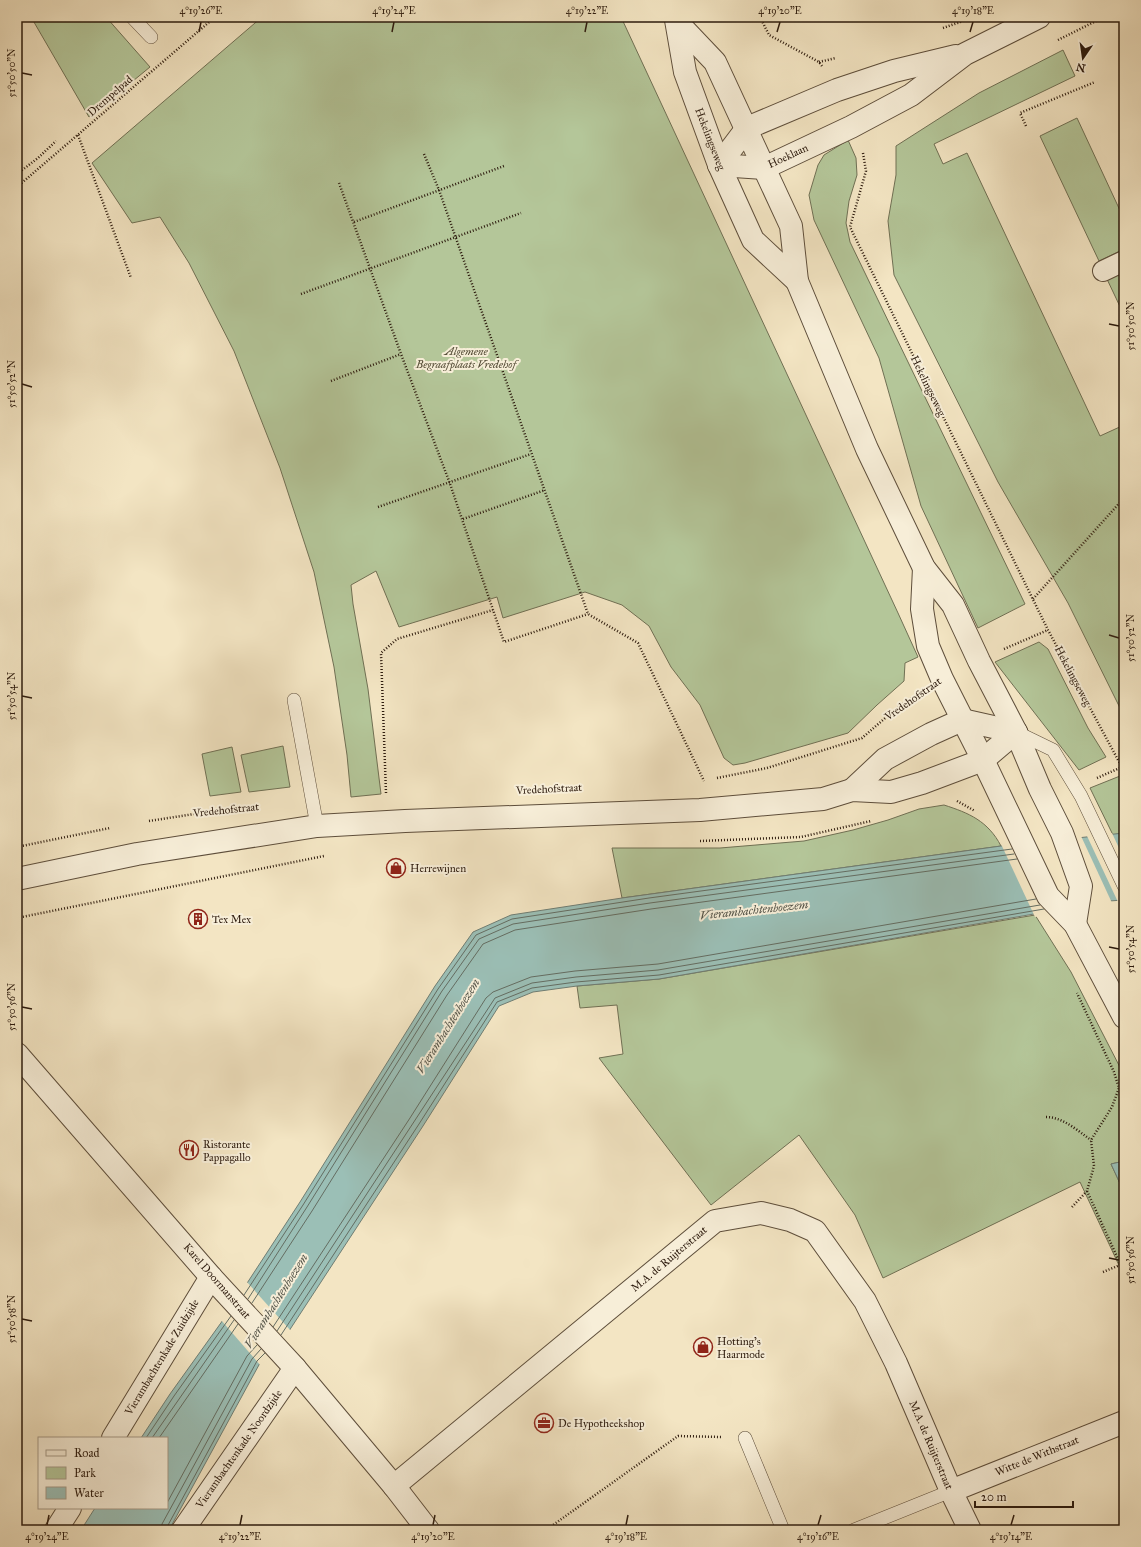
<svg xmlns="http://www.w3.org/2000/svg" width="1141" height="1547" font-family="'IM FELL Great Primer',serif">
<style>
.green{fill:#b4c699;stroke:#707054}
.water{fill:#9bbfb6;stroke:#6f7d73}
.pier{fill:#f3e5c3}
.lines{fill:none;stroke-linecap:round;stroke-linejoin:round}
.shore{stroke:#646d62;stroke-width:1}
.service-casing{stroke:#5e4e3b;stroke-width:14}
.pedestrian-casing{stroke:#5e4e3b;stroke-width:22}
.minor-casing{stroke:#5e4e3b;stroke-width:24}
.tertiary-casing{stroke:#5e4e3b;stroke-width:24}
.path{stroke:#2d1b0e;stroke-width:2.5;stroke-dasharray:1 2;stroke-linecap:butt}
.service{stroke:#f7eed8;stroke-width:13}
.pedestrian{stroke:#f7eed8;stroke-width:20}
.minor{stroke:#f7eed8;stroke-width:22}
.tertiary{stroke:#f7eed8;stroke-width:22}
.ticks{fill:none;stroke:#2d1b0e;stroke-width:1.5}
.labels{text-anchor:middle;dominant-baseline:central;stroke-width:4;stroke-linejoin:round;paint-order:stroke}
.street-label{font-size:11px;fill:#2d1b0e;stroke:#f7eed8}
.park-label{font-size:11px;font-style:italic;fill:#564e38;stroke:#f7eed8}
.poi-label{font-size:11px;fill:#2d1b0e;stroke:#f7eed8;text-anchor:start}
.water-label{font-size:12px;font-style:italic;fill:#545449;stroke:#f7eed8}
.neatline{fill:none;stroke:#2d1b0e;stroke-width:1.5}
.ticks-label{font-size:10px;text-anchor:middle;fill:#2d1b0e}
</style>
<rect width="100%" height="100%" fill="#f3e5c3"/>
<filter id="stains"><feTurbulence type="fractalNoise" baseFrequency=".005" numOctaves="4"/><feColorMatrix values="0 0 0 0 .2 0 0 0 0 .09 0 0 0 0 .02 0 0 0 .5 -.17"/></filter>
<radialGradient id="worn" r=".72"><stop offset=".6" stop-color="#630" stop-opacity="0"/><stop offset="1" stop-color="#630" stop-opacity=".3"/></radialGradient>
<!-- green -->
<g class="green">
<polygon points="31,17 106,17 150,67 89,117"/>
<polygon points="262,17 621,17 898,613 918,657 905,663 904,681 877,705 848,733 745,763 733,765 724,758 700,705 671,667 649,626 622,605 585,592 503,618 497,597 399,627 376,571 351,585 353,604 368,689 381,794 351,797 347,755 334,667 314,572 280,468 234,351 189,263 160,217 132,223 92,163"/>
<polygon points="1063,50 1075,76 934,144 943,164 967,153 1100,436 1124,425 1124,716 1068,603 998,482 894,275 888,221 896,175 896,146 979,93"/>
<polygon points="1077,118 1124,219 1124,249 1099,261 1040,136"/>
<polygon points="848,140 856,158 857,175 849,201 846,223 850,242 1025,604 978,628 921,506 879,358 814,220 809,195 818,165 824,155"/>
<polygon points="1124,268 1124,315 1106,277"/>
<polygon points="1039,642 1048,649 1088,728 1106,757 1079,770 995,662"/>
<polygon points="283,746 290,787 249,792 241,755"/>
<polygon points="232,747 241,792 210,796 202,754"/>
<polygon points="1120,776 1124,785 1124,833 1113,835 1090,788"/>
<path d="M 944,805 C 969,813 988,821 1001,846 L 622,898 L 612,848 L 720,848 L 804,841 L 853,830 L 888,820 L 919,809 Z"/>
<polygon points="1035,915 1071,972 1124,1075 1124,1161 1111,1164 1124,1192 1124,1276 1080,1182 883,1278 855,1215 799,1135 711,1205 599,1058 623,1054 617,1005 580,1008 577,986 659,979"/>
</g>
<!-- water -->
<g class="water">
<polygon points="1124,833 1124,900 1109,901 659,979 577,986 533,992 499,1006 423,1126 287,1334 260,1363 169,1530 81,1530 95,1508 167,1508 167,1438 141,1438 170,1394 223,1320 300,1202 435,986 473,932 511,915 622,898 1001,846"/>
<polygon points="1124,1161 1124,1192 1111,1164"/>
</g>
<!-- pier -->
<g class="pier">
<polygon points="1112,833 1124,859 1124,902 1118,902 1087,836"/>
<polygon points="1081,836 1112,903 1035,917 1001,844"/>
<polygon points="246,1281 291,1331 261,1366 221,1320"/>
</g>
<g class="lines">
<!-- shore -->
<g class="shore">
<polyline points="244,1295 303,1205 438,989 476,935 512,919 649,898 1012,849"/>
<polyline points="248,1299 307,1207 442,991 479,939 513,924 650,903 1014,854"/>
<polyline points="252,1303 312,1211 447,995 483,944 515,930 651,909 1017,859"/>
<polyline points="273,1327 410,1118 486,998 493,992 531,977 575,971 658,964 1036,899"/>
<polyline points="277,1331 495,998 532,983 576,977 658,970 1040,905"/>
<polyline points="281,1335 419,1124 497,1002 532,988 576,982 659,975 1044,909"/>
<polyline points="146,1438 174,1396 231,1316"/>
<polyline points="152,1438 234,1320"/>
<polyline points="159,1438 238,1324"/>
<polyline points="167,1503 247,1356 257,1345"/>
<polyline points="161,1530 162,1524 252,1359 261,1349"/>
<polyline points="166,1530 167,1527 257,1361 265,1353"/>
</g>
<defs>
<g id="service">
<polyline points="132,17 151,37"/>
<polyline points="294,700 317,826"/>
<polyline points="1016,732 1053,750 1081,796 1124,886"/>
<polyline points="745,1438 783,1530"/>
<polyline points="854,1530 951,1491"/>
</g>
<polyline id="pedestrian" points="1103,271 1124,261"/>
<g id="minor">
<polyline points="719,165 764,168 851,127 911,95 965,54 1039,17"/>
<polyline points="719,165 747,128 837,90 894,71 956,56"/>
<polyline points="852,790 885,759 931,734 962,720 1016,732"/>
<polyline points="17,879 137,854 317,826 405,821 700,810 823,799 852,790 891,792 922,783 983,760 1016,732"/>
<polyline points="17,1054 211,1277 295,1368 394,1486 428,1530"/>
<polyline points="113,1438 211,1277"/>
<polyline points="394,1486 715,1221 761,1213 790,1220 815,1231 865,1301 896,1363 951,1491 970,1530"/>
<polyline points="951,1491 1124,1422"/>
<polyline points="56,1530 70,1508"/>
<polyline points="183,1530 295,1368"/>
</g>
<g id="tertiary">
<polyline points="676,20 685,72 719,165 753,240 797,281"/>
<polyline points="677,22 715,62 791,226 797,281 867,449 924,568 953,605 979,661 1016,732 1040,789 1062,833 1081,886 1075,924"/>
<polyline points="924,568 922,609 928,646 942,679 983,760 1048,896 1075,924 1124,1017"/>
</g>
</defs>
<!-- service casing -->
<use href="#service" class="service-casing"/>
<!-- pedestrian casing -->
<use href="#pedestrian" class="pedestrian-casing"/>
<!-- minor casing -->
<use href="#minor" class="minor-casing"/>
<!-- tertiary casing -->
<use href="#tertiary" class="tertiary-casing"/>
<!-- path -->
<g class="path">
<polyline points="760,17 769,35 819,62 822,66"/>
<polyline points="943,28 963,21"/>
<polyline points="1058,40 1104,17"/>
<polyline points="819,62 836,58"/>
<polyline points="1026,126 1020,113 1095,82"/>
<polyline points="78,135 131,278"/>
<polyline points="863,153 866,171 850,227 1048,630 1124,771"/>
<polyline points="424,154 439,190 588,614 638,643 704,781"/>
<polyline points="17,174 38,158 56,141"/>
<polyline points="339,183 401,354 449,481 504,642 588,614"/>
<polyline points="17,187 215,17"/>
<polyline points="354,222 504,166"/>
<polyline points="301,294 521,213"/>
<polyline points="331,381 401,354"/>
<polyline points="378,507 531,454"/>
<polyline points="463,519 545,490"/>
<polyline points="1033,599 1124,498"/>
<polyline points="1004,649 1048,630"/>
<polyline points="717,778 767,768 862,738 898,707 918,694"/>
<polyline points="1097,778 1122,767"/>
<polyline points="386,793 381,653 397,639 493,610"/>
<polyline points="957,801 975,811"/>
<polyline points="149,821 207,812"/>
<polyline points="700,841 801,837 871,821"/>
<polyline points="17,847 110,828"/>
<polyline points="17,918 324,856"/>
<path d="M 1046,1117 C 1063,1117 1078,1131 1091,1140"/>
<polyline points="1087,1191 1124,1272"/>
<polyline points="1072,1207 1087,1191 1094,1166 1091,1140 1112,1107 1119,1088 1114,1072 1077,993"/>
<polyline points="1103,1272 1120,1265"/>
<polyline points="546,1530 678,1436 722,1437"/>
</g>
<!-- service -->
<use href="#service" class="service"/>
<!-- pedestrian -->
<use href="#pedestrian" class="pedestrian"/>
<!-- minor -->
<use href="#minor" class="minor"/>
<!-- tertiary -->
<use href="#tertiary" class="tertiary"/>
</g>
<!-- ticks -->
<path class="ticks" d="M 199,32 L 201,22M 392,32 L 394,22M 585,32 L 587,22M 777,32 L 780,22M 970,32 L 973,22M 22,73 L 32,75M 1109,324 L 1119,326M 22,384 L 32,387M 1109,635 L 1119,638M 22,696 L 32,698M 1109,947 L 1119,949M 22,1007 L 32,1009M 1109,1258 L 1119,1260M 22,1319 L 32,1321M 47,1525 L 49,1515M 240,1525 L 242,1515M 433,1525 L 435,1515M 626,1525 L 628,1515M 818,1525 L 821,1515M 1011,1525 L 1014,1515"/>
<!-- icons -->
<defs>
<symbol id="shop-ring" viewBox="-11 -11 22 22"><circle r="9.5" fill="#f7eed8" stroke="#8f2418" stroke-width="1.5"/><path d="M-5-2.5h2.3a2.7 3.5 0 0 1 5.4 0H5L5.5 6h-11ZM-1.5-2.5h3a1.5 2.3 0 0 0-3 0Z" fill="#8f2418"/></symbol>
<symbol id="building-ring" viewBox="-11 -11 22 22"><circle r="9.5" fill="#f7eed8" stroke="#8f2418" stroke-width="1.5"/><path d="M-4-6H4V6H1V3H-1V6H-4ZM-2.5-4.3h1.7v1.8h-1.7ZM.8-4.3h1.7v1.8H.8ZM-2.5-1h1.7V.8h-1.7ZM.8-1h1.7V.8H.8Z" fill="#8f2418"/></symbol>
<symbol id="restaurant-ring" viewBox="-11 -11 22 22"><circle r="9.5" fill="#f7eed8" stroke="#8f2418" stroke-width="1.5"/><path d="M-5-6h1v4h1v-4h1v4h1v-4h1v5L-1.5 .5V6h-2V.5L-5-1ZM5-6V6H3V1.5H1.5Q1.5-4 5-6Z" fill="#8f2418"/></symbol>
<symbol id="office-ring" viewBox="-11 -11 22 22"><circle r="9.5" fill="#f7eed8" stroke="#8f2418" stroke-width="1.5"/><path d="M-6-3h4V-5.5h4V-3h4V5H-6ZM-1-4.5V-3h2v-1.5ZM-6 0V1H6V0Z" fill="#8f2418"/></symbol>
</defs>
<g fill-rule="evenodd">
<use href="#shop-ring" x="385" y="857" width="22" height="22"/>
<use href="#building-ring" x="187" y="908" width="22" height="22"/>
<use href="#restaurant-ring" x="178" y="1139" width="22" height="22"/>
<use href="#shop-ring" x="692" y="1336" width="22" height="22"/>
<use href="#office-ring" x="533" y="1412" width="22" height="22"/>
</g>
<g class="labels">
<!-- street labels -->
<g class="street-label">
<text transform="translate(110 96) rotate(-41)">Drempelpad</text>
<text transform="translate(710 139) rotate(69)">Hekelingseweg</text>
<text transform="translate(788 156) rotate(-25)">Hoeklaan</text>
<text transform="translate(928 386) rotate(64)">Hekelingseweg</text>
<text transform="translate(1073 676) rotate(62)">Hekelingseweg</text>
<text transform="translate(913 699) rotate(-35)">Vredehofstraat</text>
<text transform="translate(549 789) rotate(-3)">Vredehofstraat</text>
<text transform="translate(226 810) rotate(-6)">Vredehofstraat</text>
<text transform="translate(669 1259) rotate(-40)">M.A. de Ruijterstraat</text>
<text transform="translate(217 1281) rotate(49)">Karel Doormanstraat</text>
<text transform="translate(162 1357) rotate(-59)">Vierambachtenkade Zuidzijde</text>
<text transform="translate(931 1445) rotate(67)">M.A. de Ruijterstraat</text>
<text transform="translate(239 1449) rotate(-55)">Vierambachtenkade Noordzijde</text>
<text transform="translate(1037 1456) rotate(-22)">Witte de Withstraat</text>
</g>
<!-- park labels -->
<g class="park-label">
<text x="466" y="351">Algemene<tspan x="466" dy="13">Begraafplaats Vredehof</tspan></text>
</g>
<!-- poi labels -->
<g class="poi-label">
<text x="410" y="868">Herrewijnen</text>
<text x="212" y="919">Tex Mex</text>
<text x="203" y="1144">Ristorante<tspan x="203" dy="13">Pappagallo</tspan></text>
<text x="717" y="1341">Hotting's<tspan x="717" dy="13">Haarmode</tspan></text>
<text x="558" y="1423">De Hypotheekshop</text>
</g>
<!-- water labels -->
<g class="water-label">
<text transform="translate(754 910) rotate(-6)">Vierambachtenboezem</text>
<text transform="translate(448 1026) rotate(-58)">Vierambachtenboezem</text>
<text transform="translate(276 1301) rotate(-58)">Vierambachtenboezem</text>
</g>
</g>
<!-- margin -->
<rect width="1141" height="1547" fill="none" stroke="#f3e5c3" stroke-width="44"/>
<!-- legend -->
<rect x="38" y="1437" width="130" height="72" fill="#f7eed8" stroke="#a69a87"/>
<rect x="46" y="1450" width="20" height="6" fill="#f7eed8" stroke="#a69a87"/>
<text x="74" y="1457" font-size="12" fill="#2d1b0e">Road</text>
<rect x="46" y="1467" width="20" height="12" fill="#b4c699" stroke="#a69a87"/>
<text x="74" y="1477" font-size="12" fill="#2d1b0e">Park</text>
<rect x="46" y="1487" width="20" height="12" fill="#9bbfb6" stroke="#a69a87"/>
<text x="74" y="1497" font-size="12" fill="#2d1b0e">Water</text>
<!-- north arrow -->
<g transform="translate(1083 58) rotate(193)" stroke="#f7eed8" stroke-width="3" paint-order="stroke">
<path d="M0-3L7 15L0 10L-7 15Z" fill="#2d1b0e"/>
<text y="-6" font-size="11" font-weight="bold" text-anchor="middle" fill="#2d1b0e">N</text>
</g>
<!-- scale -->
<path d="M975 1501v6h98v-6" fill="none" stroke="#2d1b0e" stroke-width="2"/>
<text x="981" y="1501" font-size="12" fill="#2d1b0e" stroke="#f7eed8" stroke-width="3" paint-order="stroke">20 m</text>
<rect x="22" y="22" width="1097" height="1503" class="neatline"/>
<g class="ticks-label">
<text x="201" y="14">4°19'26"E</text>
<text x="394" y="14">4°19'24"E</text>
<text x="587" y="14">4°19'22"E</text>
<text x="780" y="14">4°19'20"E</text>
<text x="973" y="14">4°19'18"E</text>
<text transform="translate(11 73) rotate(-90)" y="4">51°50'50"N</text>
<text transform="translate(1130 326) rotate(-90)" y="4">51°50'50"N</text>
<text transform="translate(11 384) rotate(-90)" y="4">51°50'52"N</text>
<text transform="translate(1130 638) rotate(-90)" y="4">51°50'52"N</text>
<text transform="translate(11 696) rotate(-90)" y="4">51°50'54"N</text>
<text transform="translate(1130 949) rotate(-90)" y="4">51°50'54"N</text>
<text transform="translate(11 1007) rotate(-90)" y="4">51°50'56"N</text>
<text transform="translate(1130 1260) rotate(-90)" y="4">51°50'56"N</text>
<text transform="translate(11 1319) rotate(-90)" y="4">51°50'58"N</text>
<text x="47" y="1540">4°19'24"E</text>
<text x="240" y="1540">4°19'22"E</text>
<text x="433" y="1540">4°19'20"E</text>
<text x="626" y="1540">4°19'18"E</text>
<text x="818" y="1540">4°19'16"E</text>
<text x="1011" y="1540">4°19'14"E</text>
</g>
<rect width="100%" height="100%" filter="url(#stains)"/>
<rect width="100%" height="100%" fill="url(#worn)"/>
</svg>
